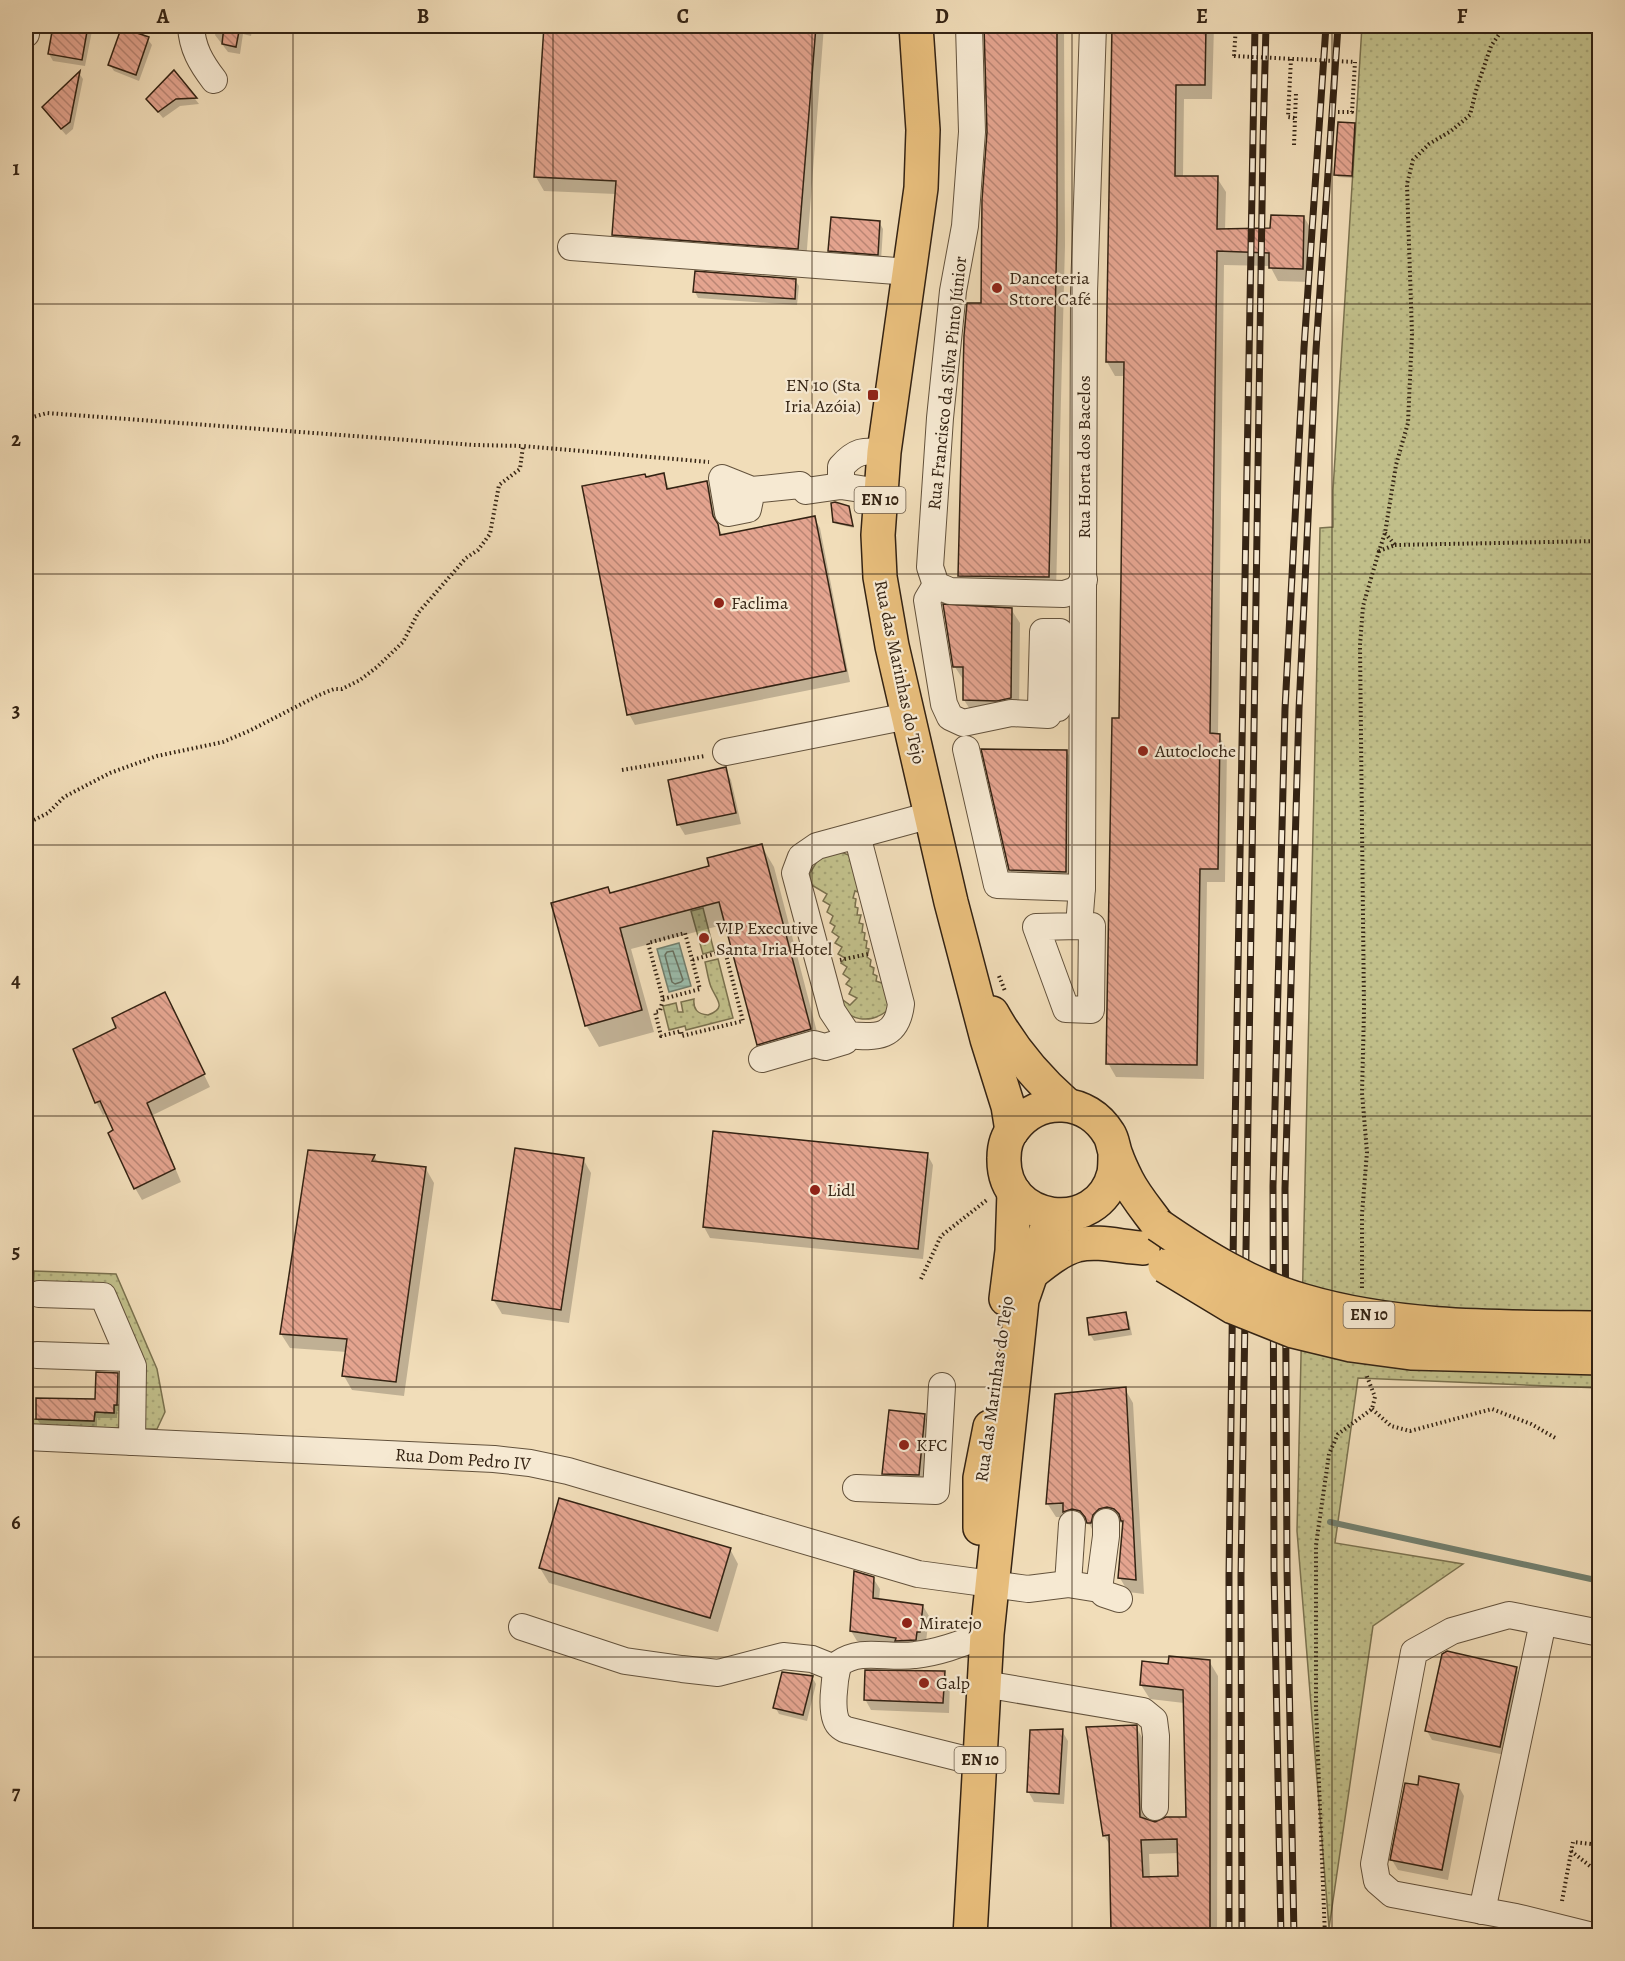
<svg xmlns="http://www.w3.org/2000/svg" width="1625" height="1961" font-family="Alegreya,serif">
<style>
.grass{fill:url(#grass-dots);stroke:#7a714e;stroke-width:1.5}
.water{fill:url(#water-rules);stroke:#727f6e;stroke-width:1.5}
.shadow{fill:#0003;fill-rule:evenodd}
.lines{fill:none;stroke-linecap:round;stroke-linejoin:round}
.shore{stroke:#68705f;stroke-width:1.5}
.stream{stroke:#727f6e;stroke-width:6}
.building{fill:url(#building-back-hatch);stroke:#342313;stroke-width:1.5;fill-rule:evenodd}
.minor-casing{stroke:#63523c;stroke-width:28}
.major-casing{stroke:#342313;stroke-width:36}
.path{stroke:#342313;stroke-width:4;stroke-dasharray:1.5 3;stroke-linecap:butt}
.minor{stroke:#f6e9d2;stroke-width:26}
.major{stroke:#e8be7c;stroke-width:33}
.rail-casing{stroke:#342313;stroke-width:7}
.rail{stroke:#f6e9d2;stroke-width:4.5;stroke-dasharray:14;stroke-linecap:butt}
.major-bridge-casing{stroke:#342313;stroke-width:36;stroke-linecap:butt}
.path-bridge{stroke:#342313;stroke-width:4;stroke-dasharray:1.5 3;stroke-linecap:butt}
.major-bridge{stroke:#e8be7c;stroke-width:33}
.grid{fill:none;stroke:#342313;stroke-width:1.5;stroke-opacity:0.55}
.poi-dot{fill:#8f2418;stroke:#f6e9d2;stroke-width:2}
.labels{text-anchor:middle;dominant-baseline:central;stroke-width:4.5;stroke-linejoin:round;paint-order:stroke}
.shield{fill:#f6e9d2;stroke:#6e5e4c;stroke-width:1.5}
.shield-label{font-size:16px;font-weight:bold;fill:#342313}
.poi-label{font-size:18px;fill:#342313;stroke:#f6e9d2;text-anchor:start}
.street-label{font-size:18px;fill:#342313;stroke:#f6e9d2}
.neatline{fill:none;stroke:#342313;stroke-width:2}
.grid-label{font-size:20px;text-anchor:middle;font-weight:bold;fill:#342313}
</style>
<defs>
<pattern id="grass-dots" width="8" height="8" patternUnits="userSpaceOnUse" patternTransform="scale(1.5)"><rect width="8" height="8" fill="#c1bf8a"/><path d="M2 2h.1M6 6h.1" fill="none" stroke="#a6a476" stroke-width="1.8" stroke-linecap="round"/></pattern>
<pattern id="water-rules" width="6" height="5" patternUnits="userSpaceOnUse" patternTransform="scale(1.5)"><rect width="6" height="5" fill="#9bbcab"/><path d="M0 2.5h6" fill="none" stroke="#86a192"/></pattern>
<pattern id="building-back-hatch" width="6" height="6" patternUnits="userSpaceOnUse" patternTransform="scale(1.5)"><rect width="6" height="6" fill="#e4a48f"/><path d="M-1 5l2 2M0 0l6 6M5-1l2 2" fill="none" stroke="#ba8574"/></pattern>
</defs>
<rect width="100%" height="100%" fill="#f1ddb9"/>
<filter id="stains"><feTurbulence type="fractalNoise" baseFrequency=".00333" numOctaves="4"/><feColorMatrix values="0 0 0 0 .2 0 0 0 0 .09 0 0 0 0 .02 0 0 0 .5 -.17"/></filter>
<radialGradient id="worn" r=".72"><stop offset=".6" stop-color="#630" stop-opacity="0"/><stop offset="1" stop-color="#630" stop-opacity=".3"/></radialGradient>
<!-- grass -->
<g class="grass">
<polygon points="1362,26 1599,26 1599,1388 1358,1378 1335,1543 1463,1564 1373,1626 1329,1928 1297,1531 1320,528 1333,527 1333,490"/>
<path d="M 841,852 L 851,856 L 868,895 L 855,891 L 853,898 L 856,899 L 855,907 L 858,908 L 857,915 L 861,915 L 859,923 L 863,924 L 862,932 L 865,933 L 864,940 L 867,941 L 866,948 L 869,949 L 867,957 L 871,960 L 870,966 L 874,968 L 873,974 L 877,976 L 876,981 L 893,987 L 888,1010 C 871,1024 845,1023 840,998 L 850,1005 L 857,998 L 849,994 L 852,988 L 846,984 L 850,979 L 843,974 L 847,967 L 841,963 L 845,958 L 838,954 L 842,947 L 835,943 L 839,937 L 832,932 L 835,926 L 830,923 L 833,916 L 827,912 L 830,905 L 823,901 L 827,894 L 810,884 L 810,873 L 819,858 Z"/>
<polygon points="703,908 714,951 703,954 691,911"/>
<path d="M 718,959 L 733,1018 L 686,1030 L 685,1026 L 669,1030 L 663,1006 L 676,1003 L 678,1012 L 683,1012 L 681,1002 L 694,999 C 693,1009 697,1014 708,1015 C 728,1008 716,999 711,987 C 708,979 707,970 705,962 Z"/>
<polygon points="34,1271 116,1274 157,1369 165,1412 157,1429 145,1429 139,1423 112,1292 33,1290"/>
<polygon points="114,1405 125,1405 124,1423 117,1428 29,1426 29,1419 94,1421 95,1412 114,1413"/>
</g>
<!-- water -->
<polygon class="water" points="679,943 691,986 669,992 657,949"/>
<!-- shadow -->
<g class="shadow">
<polygon points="54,26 90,26 92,31 85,66 53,61 49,54"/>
<polygon points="124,26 139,28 152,45 139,81 114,71 110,65"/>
<polygon points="213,26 253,26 251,36 243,34 240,54 228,52 215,35 216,30"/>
<polygon points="545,26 824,26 806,262 622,249 614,235 616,194 544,191 536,177"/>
<polygon points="984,26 1064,26 1065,246 1056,591 968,590 959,576 982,305 988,132"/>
<polygon points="1113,26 1214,26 1212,99 1184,99 1183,177 1217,178 1226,192 1225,230 1272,229 1304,217 1312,231 1310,282 1278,281 1270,266 1224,265 1218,735 1227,749 1225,882 1207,882 1204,1079 1116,1077 1108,1063 1121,720 1125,376 1115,376 1107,362"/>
<polygon points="174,72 199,104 180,106 163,118 147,99"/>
<polygon points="79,73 83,79 73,129 66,135 43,108"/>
<polygon points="1354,125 1356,128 1353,178 1338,177 1336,174"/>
<polygon points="879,222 883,229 881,261 833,257 830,251"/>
<polygon points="795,280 799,286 797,305 698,298 695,292"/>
<polygon points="663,475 670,490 707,483 713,493 718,527 723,536 814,518 820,528 850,682 635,725 629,714 646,479"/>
<polygon points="848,507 850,510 854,528 837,524 835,521"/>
<polygon points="1011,609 1020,623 1019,712 973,714 964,700 964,681 955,667"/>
<polygon points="1067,752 1075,766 1073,886 1019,884 1010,870"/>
<polygon points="725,769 731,780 741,824 685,835 679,825"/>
<polygon points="761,845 774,867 822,1051 770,1066 758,1045 726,924 631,949 654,1032 599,1047 586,1025 608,888 611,894 711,867"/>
<polygon points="171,1007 210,1087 153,1115 181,1182 142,1200 135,1188 107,1113 103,1115 96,1102"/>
<polygon points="927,1154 933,1165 923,1259 710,1238 704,1227"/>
<polygon points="374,1156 378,1163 426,1169 434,1183 404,1396 352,1390 344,1376 347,1352 290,1348 281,1334"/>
<polygon points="583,1159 591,1173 569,1323 502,1314 493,1299"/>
<polygon points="1125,1314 1129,1320 1132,1335 1094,1341 1090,1334"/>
<polygon points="117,1374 121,1380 120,1411 117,1411 117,1418 97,1418 97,1426 41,1425 37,1419 38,1399 96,1401"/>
<polygon points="1125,1389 1133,1403 1144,1594 1128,1592 1120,1578 1124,1524 1116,1521 1096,1537 1090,1525 1068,1517 1056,1517 1047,1503"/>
<polygon points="924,1416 931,1426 924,1485 889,1484 883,1474"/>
<polygon points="730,1549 738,1564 718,1632 549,1583 540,1568"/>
<polygon points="873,1578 880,1589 879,1600 923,1606 929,1616 926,1642 911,1651 857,1641 851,1631"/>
<path d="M 1209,1661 L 1218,1676 L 1217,1936 L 1113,1936 L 1111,1847 L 1104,1835 L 1136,1727 L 1144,1741 L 1147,1821 L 1155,1824 L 1187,1818 L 1184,1703 L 1150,1699 L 1141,1685 L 1169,1665 ZM 1179,1853 L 1179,1878 L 1150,1878 L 1149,1854 Z"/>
<polygon points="1516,1668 1521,1677 1505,1755 1432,1740 1427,1731"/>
<polygon points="944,1673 950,1683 949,1713 871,1710 865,1699"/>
<polygon points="812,1677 816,1684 807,1721 779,1714 775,1707"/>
<polygon points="1062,1731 1068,1741 1064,1804 1034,1802 1028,1791"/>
<polygon points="1458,1785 1464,1796 1448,1880 1398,1870 1392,1860"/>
</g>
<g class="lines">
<!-- shore -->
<polygon class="shore" points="673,951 683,980 681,982 675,984 672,982 665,955 667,952"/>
<!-- stream -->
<polyline class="stream" points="1330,1522 1600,1581"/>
</g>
<!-- building -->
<g class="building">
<polygon points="53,26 88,26 82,60 48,54"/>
<polygon points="122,26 140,26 137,33 149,37 136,75 108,65"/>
<polygon points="224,26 240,26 236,47 222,44"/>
<polygon points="544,26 816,26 798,249 612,235 616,181 534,177"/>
<polygon points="984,26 1057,26 1057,231 1049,577 958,576 964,336 967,303 981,303 982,200 987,132"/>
<polygon points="1112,26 1206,26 1205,85 1176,85 1175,176 1218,176 1217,229 1270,228 1271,215 1304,216 1303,269 1269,268 1269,253 1217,251 1210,733 1220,734 1218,869 1200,869 1197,1065 1106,1064 1112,718 1119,718 1124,362 1106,362"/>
<polygon points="174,70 197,98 176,99 158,112 146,99"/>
<polygon points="80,71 70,122 61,129 42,107"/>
<polygon points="1338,122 1355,123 1352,176 1334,175"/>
<polygon points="831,217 880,221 878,255 828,251"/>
<polygon points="695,271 796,279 795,299 693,292"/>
<polygon points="664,473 667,489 707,481 713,516 718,524 720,535 815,516 846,671 627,715 582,486 645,474 646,477"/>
<polygon points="835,502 849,506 853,526 833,522 831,503"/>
<polygon points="943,604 1012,608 1011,698 997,701 963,700 963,667 953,667"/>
<polygon points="981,749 1067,750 1066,872 1009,870"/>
<polygon points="726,767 736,813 677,825 668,780"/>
<polygon points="762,844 811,1029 757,1045 719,902 620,928 642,1010 585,1026 551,903 608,887 610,893 709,866 707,858"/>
<polygon points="165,992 205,1074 147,1103 175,1169 134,1189 108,1133 113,1130 100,1101 95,1103 73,1049 116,1028 112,1018"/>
<polygon points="713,1131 928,1153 918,1249 703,1227"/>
<polygon points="515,1148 584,1158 561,1310 492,1300"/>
<polygon points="308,1150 375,1155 372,1161 426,1167 396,1382 342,1376 347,1339 280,1334"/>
<polygon points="1126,1312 1129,1329 1089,1335 1087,1318"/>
<polygon points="96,1372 118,1373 117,1405 114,1405 114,1413 95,1412 94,1421 36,1419 36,1398 95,1399"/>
<polygon points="1126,1387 1133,1520 1136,1580 1118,1578 1123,1521 1121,1521 1119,1514 1114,1509 1107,1507 1099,1509 1093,1515 1091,1523 1087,1523 1085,1517 1080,1511 1072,1509 1063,1512 1063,1503 1046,1504 1055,1394"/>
<polygon points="889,1410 925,1414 919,1475 882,1474"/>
<polygon points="559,1498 731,1548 710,1618 539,1568"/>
<polygon points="854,1571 874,1577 873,1598 923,1605 920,1632 917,1632 916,1640 895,1641 896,1638 850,1631"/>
<polygon points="1447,1651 1517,1667 1500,1747 1425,1731 1442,1654"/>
<path d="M 1169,1656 L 1210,1660 L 1210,1931 L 1111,1930 L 1109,1835 L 1103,1836 L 1086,1727 L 1137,1725 L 1140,1817 L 1155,1822 L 1166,1817 L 1186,1817 L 1183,1690 L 1140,1685 L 1142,1661 L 1168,1664 ZM 1177,1839 L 1178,1876 L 1143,1877 L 1141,1840 Z"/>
<polygon points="865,1670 945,1671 943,1703 864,1700"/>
<polygon points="782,1672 813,1676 803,1715 773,1708"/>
<polygon points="1063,1729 1059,1794 1027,1792 1030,1730"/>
<polygon points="1419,1776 1459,1784 1442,1870 1390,1860 1405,1783 1418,1785"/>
</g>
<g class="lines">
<defs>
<g id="minor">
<path d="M 191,26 C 192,48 201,63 214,80"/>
<polyline points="969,26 972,132 965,226 953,291 940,418 930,567 936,585 950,591 1064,594 1076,590 1084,580"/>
<polyline points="26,34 27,26"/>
<polyline points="571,247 910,272"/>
<path d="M 841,486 L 841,467 C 855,451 863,450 884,452"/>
<polyline points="752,490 748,509 728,513 722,478 752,490 800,485 806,491 841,486 880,492"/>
<polyline points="936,585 927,600 944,704 950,717 963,723 1011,713 1048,715 1048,707"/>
<polygon points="1043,632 1060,632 1058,708 1041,707"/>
<polyline points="966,749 997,885 1082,888"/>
<polyline points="726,752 908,716"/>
<path d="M 857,835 L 901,1004 C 897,1038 877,1038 848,1035 L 832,1011 L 795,873 L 801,857 L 817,846 L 931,815"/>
<polyline points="1079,926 1036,927 1066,1009 1091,1010 1092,926 1079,926 1082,888 1084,292 1093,26"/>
<polyline points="762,1059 814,1044 825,1047 845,1041 848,1035"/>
<polyline points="39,1294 103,1296 133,1366 132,1442"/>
<polyline points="37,1355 129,1358"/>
<polyline points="26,1437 494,1459 530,1463 568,1471 918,1574 1028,1589 1068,1584 1099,1589 1104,1594 1119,1599"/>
<polyline points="856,1488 936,1491 942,1386"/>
<polyline points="1068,1584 1072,1524"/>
<polyline points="1099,1589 1106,1536 1106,1522"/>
<polyline points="522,1627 625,1661 682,1669 718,1673 783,1656 812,1659 837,1669"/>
<polyline points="984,1684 1143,1711 1154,1720 1156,1736 1155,1807"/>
<path d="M 980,1763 L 847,1730 C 844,1729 841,1727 839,1725 C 829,1715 835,1677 838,1664 C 862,1647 887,1659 915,1655 C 941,1652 963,1643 987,1634"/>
<polyline points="1482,1911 1543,1622"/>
<polyline points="1593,1936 1516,1917 1392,1894 1377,1881 1374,1864 1414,1652 1452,1631 1509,1615 1600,1633"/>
</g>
<g id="major">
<polyline points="916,26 923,130 921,188 884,452 878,535 880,577 892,646 951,902 987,1039 1008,1106 1012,1131"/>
<path d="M 992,1013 C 1012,1049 1035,1077 1066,1104"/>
<path d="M 1115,1154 C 1115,1160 1115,1167 1114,1173 C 1098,1237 1002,1224 1004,1158 C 1004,1147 1007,1136 1014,1128 C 1040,1095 1087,1098 1109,1134 C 1113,1140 1113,1148 1116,1155 C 1119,1164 1123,1172 1127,1180 C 1135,1196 1148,1211 1158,1225"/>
<path d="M 1029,1275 C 1043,1264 1059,1250 1077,1245 C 1098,1240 1122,1247 1143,1248"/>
<polyline points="1006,1299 1012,1251 1014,1192"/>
<polyline points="980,1528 980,1478 990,1427"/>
<polyline points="970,1936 987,1634 1022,1300 1045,1233 1059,1216"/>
</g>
</defs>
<!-- minor casing -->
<use href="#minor" class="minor-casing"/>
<!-- major casing -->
<use href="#major" class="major-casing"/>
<!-- path -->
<g class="path">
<polyline points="1234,56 1236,26"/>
<polyline points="1291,59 1288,117 1295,118"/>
<polyline points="1338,112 1352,112 1355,62"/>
<polyline points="1294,145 1296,93"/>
<polyline points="26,419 47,413 474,445 523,446"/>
<polyline points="1385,533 1395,545 1379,551 1385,533 1396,465 1408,423 1412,334 1407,184 1413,160 1429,144 1451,131 1470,115 1477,87 1491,46 1505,26"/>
<polyline points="1395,545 1600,541"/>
<polyline points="622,770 705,756"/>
<polyline points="26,824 48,813 64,797 110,773 157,756 223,742 249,731 319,695 334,689 342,689 360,680 377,667 403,642 418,613 466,558 478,550 490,534 499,485 520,469 523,446 709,462"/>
<polyline points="840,960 868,954"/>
<polyline points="999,976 1005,991"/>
<polyline points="663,999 700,989 685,933 648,943 663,999 660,1011 655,1012 661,1036 681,1031 682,1036 743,1021 725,951 692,960"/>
<polyline points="921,1279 941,1236 988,1199"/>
<polyline points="1362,1288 1362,1214 1367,1152 1362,1093 1364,1010 1360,645 1363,606 1379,551"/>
<polyline points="1372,1409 1391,1426 1410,1431 1492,1409 1531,1424 1557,1439"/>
<polyline points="1571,1851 1600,1874"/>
<polyline points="1562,1901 1573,1842 1600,1845"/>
<polyline points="1325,1936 1316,1707 1316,1545 1329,1454 1338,1434 1372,1409 1375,1397 1366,1374"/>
</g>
<!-- minor -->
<use href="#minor" class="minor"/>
<!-- major -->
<use href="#major" class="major"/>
<defs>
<g id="rail">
<polyline points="1229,1936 1229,1575 1234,1187 1255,26"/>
<polyline points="1242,1936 1241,1575 1263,143 1266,26"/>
<polyline points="1281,1936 1274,1569 1273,1186 1285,709 1304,348 1326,26"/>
<polyline points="1294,1936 1287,1568 1285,1189 1299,709 1316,350 1338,26"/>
</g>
</defs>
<!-- rail casing -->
<use href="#rail" class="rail-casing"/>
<!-- rail -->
<use href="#rail" class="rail"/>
<defs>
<g id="major-bridge">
<path d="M 1158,1225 C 1203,1256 1251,1286 1304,1301 C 1399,1329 1501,1327 1600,1328"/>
<polyline points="1165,1266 1233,1307 1293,1331 1351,1345 1411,1353 1600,1358"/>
</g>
</defs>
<!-- major-bridge casing -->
<use href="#major-bridge" class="major-bridge-casing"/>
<!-- path-bridge -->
<polyline class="path-bridge" points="1234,56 1355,62"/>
<!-- major-bridge -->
<use href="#major-bridge" class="major-bridge"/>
</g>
<!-- grid -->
<path class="grid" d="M 293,26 L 293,1936M 553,26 L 553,1936M 812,26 L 812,1936M 1072,26 L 1072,1936M 1332,26 L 1332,1936M 26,304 L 1600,304M 26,574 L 1600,574M 26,845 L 1600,845M 26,1116 L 1600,1116M 26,1387 L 1600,1387M 26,1657 L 1600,1657"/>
<!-- markers -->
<g class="poi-dot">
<circle cx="997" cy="288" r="6"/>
<rect x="867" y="389" width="12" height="12" rx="3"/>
<circle cx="719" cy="603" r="6"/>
<circle cx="1143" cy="751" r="6"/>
<circle cx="704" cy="938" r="6"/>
<circle cx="815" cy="1190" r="6"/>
<circle cx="904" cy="1445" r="6"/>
<circle cx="907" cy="1623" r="6"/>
<circle cx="924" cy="1683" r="6"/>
</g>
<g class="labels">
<!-- shield labels -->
<g class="shield">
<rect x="854.5" y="487" width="51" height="26" rx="4.5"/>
<rect x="1343.5" y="1302" width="51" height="26" rx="4.5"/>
<rect x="954.5" y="1747" width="51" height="26" rx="4.5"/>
</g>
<g class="shield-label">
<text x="880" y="500">EN 10</text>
<text x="1369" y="1315">EN 10</text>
<text x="980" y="1760">EN 10</text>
</g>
<!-- poi labels -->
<g class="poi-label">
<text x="1009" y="278">Danceteria<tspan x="1009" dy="21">Sttore Café</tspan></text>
<text x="861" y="385" text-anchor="end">EN 10 (Sta<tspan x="861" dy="21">Iria Azóia)</tspan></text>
<text x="731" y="603">Faclima</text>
<text x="1155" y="751">Autocloche</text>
<text x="716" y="928">VIP Executive<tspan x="716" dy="21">Santa Iria Hotel</tspan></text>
<text x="827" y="1190">Lidl</text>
<text x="916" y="1445">KFC</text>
<text x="919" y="1623">Miratejo</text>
<text x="936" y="1683">Galp</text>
</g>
<!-- street labels -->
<g class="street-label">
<text transform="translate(947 383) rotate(-84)">Rua Francisco da Silva Pinto Júnior</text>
<text transform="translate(1084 457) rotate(-90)">Rua Horta dos Bacelos</text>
<text transform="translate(900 672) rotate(78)">Rua das Marinhas do Tejo</text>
<text transform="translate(994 1389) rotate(-82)">Rua das Marinhas do Tejo</text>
<text transform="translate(463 1459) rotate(4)">Rua Dom Pedro IV</text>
</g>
</g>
<!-- margin -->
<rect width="1625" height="1961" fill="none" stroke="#f1ddb9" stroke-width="66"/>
<rect x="33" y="33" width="1559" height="1895" class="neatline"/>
<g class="grid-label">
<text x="163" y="23">A</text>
<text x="423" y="23">B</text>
<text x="683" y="23">C</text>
<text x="942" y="23">D</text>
<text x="1202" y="23">E</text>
<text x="1462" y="23">F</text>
<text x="16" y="175">1</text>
<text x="16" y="446">2</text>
<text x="16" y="717">3</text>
<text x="16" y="987">4</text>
<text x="16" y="1258">5</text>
<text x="16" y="1529">6</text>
<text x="16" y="1799">7</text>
</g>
<rect width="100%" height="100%" filter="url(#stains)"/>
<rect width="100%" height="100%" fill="url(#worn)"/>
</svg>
